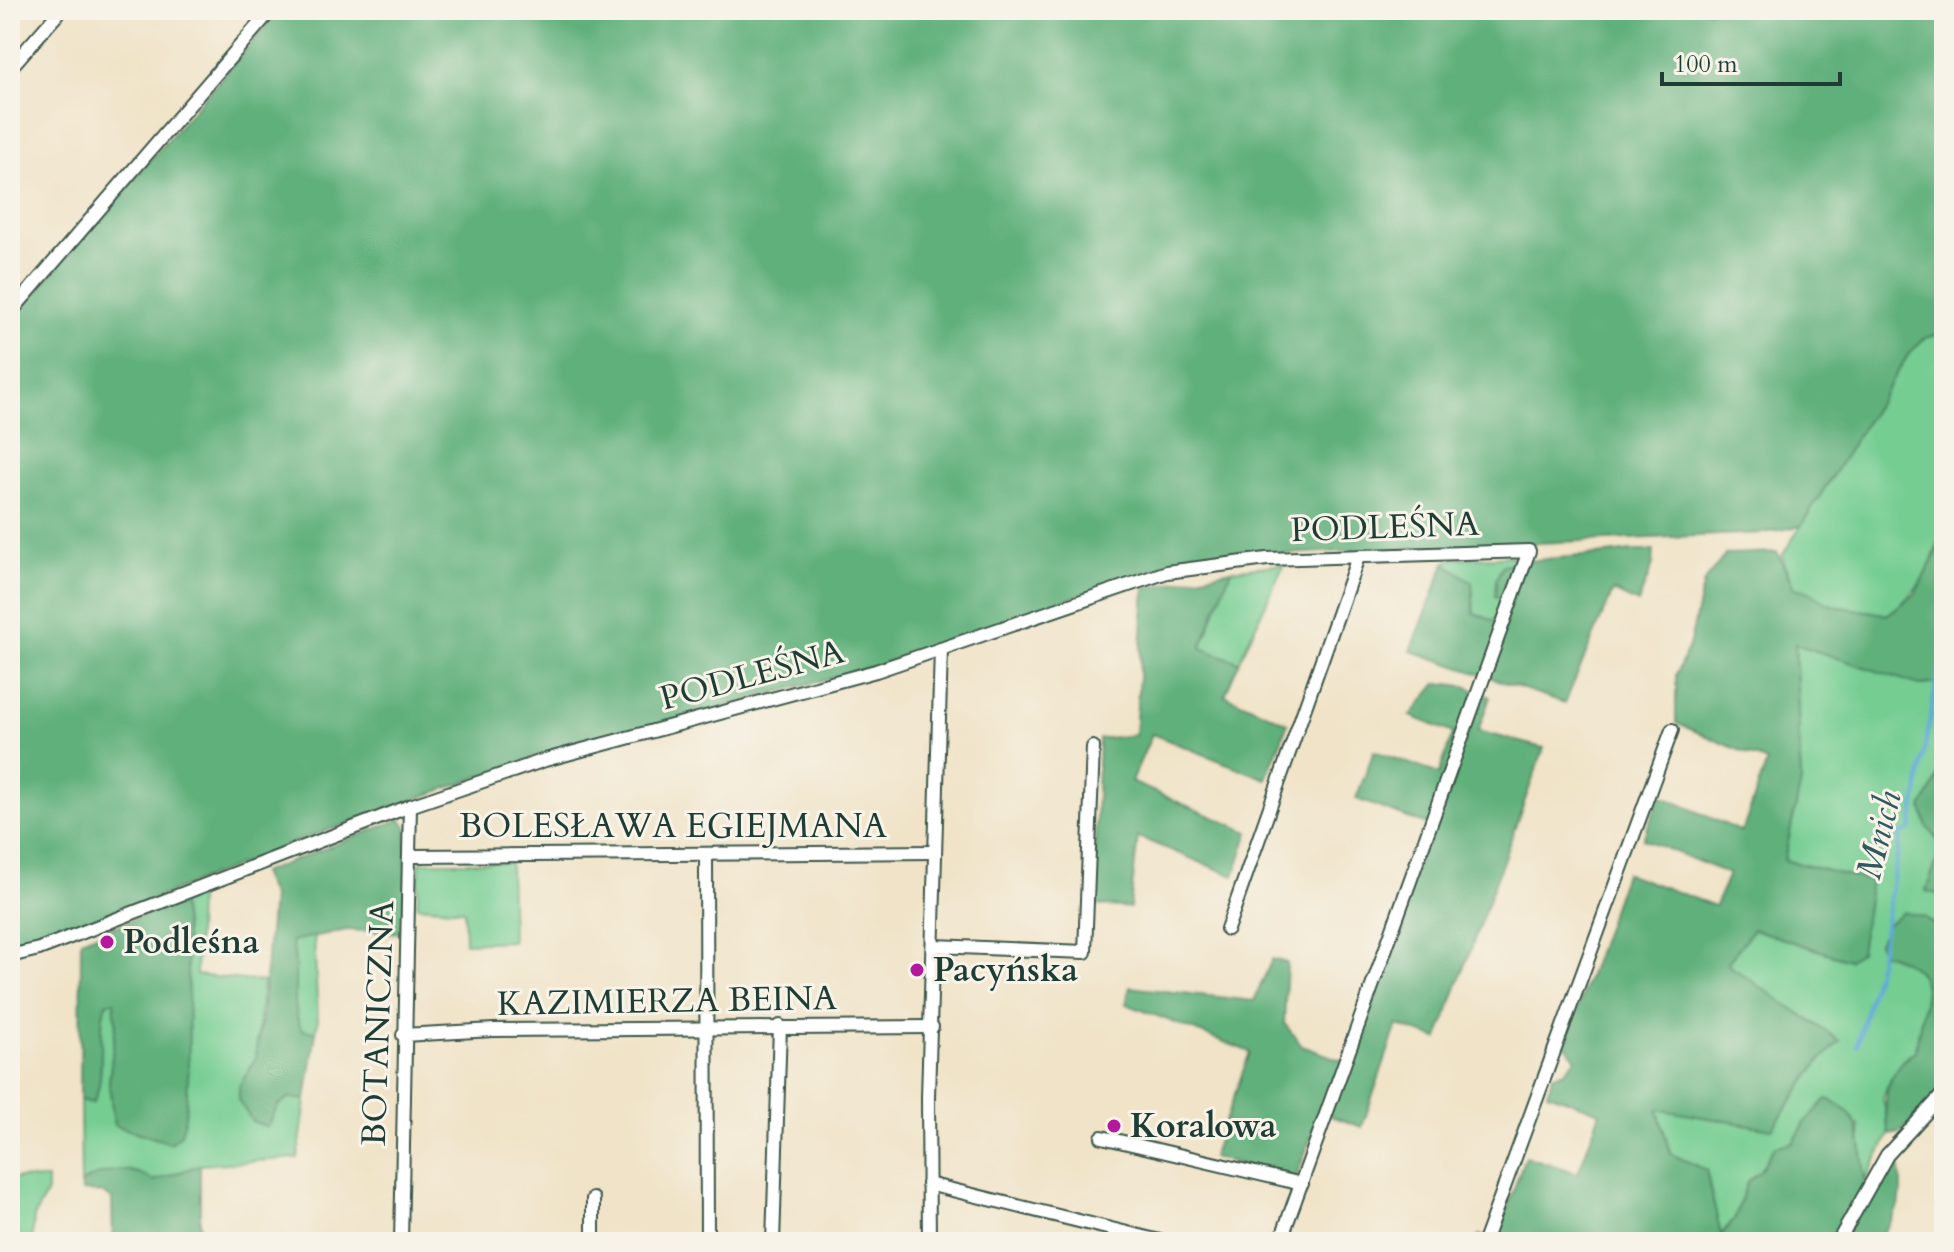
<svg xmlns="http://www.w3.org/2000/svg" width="1954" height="1252" font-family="Cardo,serif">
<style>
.green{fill:#75cd92;stroke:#4a8563;stroke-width:2}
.forest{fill:#60b07c;stroke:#407658;stroke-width:2}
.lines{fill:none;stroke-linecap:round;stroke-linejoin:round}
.stream{stroke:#61aad8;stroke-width:4}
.street-casing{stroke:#3e564a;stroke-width:16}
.street{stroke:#fff;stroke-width:12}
.poi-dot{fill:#b5179e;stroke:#f7f3e8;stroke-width:3}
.labels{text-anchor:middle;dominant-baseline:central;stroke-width:6;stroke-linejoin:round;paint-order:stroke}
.street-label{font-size:34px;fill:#1f3d34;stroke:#f7f3e8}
.poi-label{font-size:34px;font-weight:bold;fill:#1f3d34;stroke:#f7f3e8;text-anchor:start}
.water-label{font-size:36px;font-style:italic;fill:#30585d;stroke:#f7f3e8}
</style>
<rect width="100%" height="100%" fill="#f7f3e8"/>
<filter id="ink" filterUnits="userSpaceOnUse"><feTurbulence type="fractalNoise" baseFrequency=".0125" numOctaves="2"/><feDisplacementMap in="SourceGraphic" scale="16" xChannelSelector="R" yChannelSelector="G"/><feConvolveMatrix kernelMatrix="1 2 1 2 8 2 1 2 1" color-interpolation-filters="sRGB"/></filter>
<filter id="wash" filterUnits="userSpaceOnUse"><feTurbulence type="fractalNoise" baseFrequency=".006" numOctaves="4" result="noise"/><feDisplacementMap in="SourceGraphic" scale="32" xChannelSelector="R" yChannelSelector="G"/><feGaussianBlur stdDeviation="1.8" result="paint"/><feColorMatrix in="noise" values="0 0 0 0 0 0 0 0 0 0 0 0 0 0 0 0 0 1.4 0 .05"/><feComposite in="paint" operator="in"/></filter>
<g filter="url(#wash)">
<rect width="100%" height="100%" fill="#f0e3c7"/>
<!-- green -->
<g class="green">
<path d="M 1944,332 L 1944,538 L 1939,541 C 1926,578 1918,592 1887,615 C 1868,610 1853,610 1835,606 C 1819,602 1814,590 1793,588 L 1782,556 L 1908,355 L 1923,339 Z"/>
<polygon points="1514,556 1512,563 1503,565 1495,596 1502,599 1495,622 1474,613 1472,582 1445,563 1451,559"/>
<polygon points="1284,564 1239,662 1201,649 1231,570"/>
<path d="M 1795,643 L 1919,685 L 1944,683 L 1944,767 L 1938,774 L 1927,826 L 1943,846 L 1926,890 L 1944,896 L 1944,932 L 1924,917 L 1883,953 C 1946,971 1921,1000 1916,1050 L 1905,1058 L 1890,1080 L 1883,1098 L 1889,1135 L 1865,1181 L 1859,1125 L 1806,1121 L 1793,1144 L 1775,1146 L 1759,1173 L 1747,1182 L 1735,1218 L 1720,1236 L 1706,1170 L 1671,1154 L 1657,1109 L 1772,1129 L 1819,1062 L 1839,1042 L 1727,964 L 1753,929 L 1848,960 L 1784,860 L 1801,782 Z"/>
<polygon points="420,862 510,862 512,941 465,943 464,910 417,906"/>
<path d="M 198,894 L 196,975 L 263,982 L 255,1060 L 248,1071 L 239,1101 L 252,1121 L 289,1097 L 306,1100 L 298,1158 L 200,1165 L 154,1181 C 128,1164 108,1169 81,1183 L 80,1100 L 93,1103 C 107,1077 96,1035 106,1003 L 115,1001 L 116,1023 L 109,1082 L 114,1125 L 171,1143 L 181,1134 C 189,1089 189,1047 186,1002 C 184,968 189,935 180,901 Z"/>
<polygon points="314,935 318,1022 316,1032 302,1030 296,1019 290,941"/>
<polygon points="10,1178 47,1179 47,1192 34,1217 32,1242 10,1242"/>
</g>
<!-- forest -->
<g class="forest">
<polygon points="280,10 1932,10 1944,26 1944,332 1923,339 1908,355 1801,526 1764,533 1281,554 1165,565 876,666 541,755 314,835 80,928 10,948 10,322"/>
<path d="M 1944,538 L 1944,683 L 1919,685 L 1795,644 L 1801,782 L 1784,860 L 1871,881 L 1860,952 L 1849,960 L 1753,929 L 1727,964 L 1840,1041 L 1819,1062 L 1772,1129 L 1657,1109 L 1671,1154 L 1706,1170 L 1721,1235 L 1735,1218 L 1747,1182 L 1759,1172 L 1775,1146 L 1793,1143 L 1806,1121 L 1827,1099 C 1864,1110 1861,1149 1865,1181 L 1875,1186 L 1890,1162 L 1934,1116 L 1899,1163 C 1905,1203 1899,1209 1877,1242 L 1477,1242 L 1479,1235 L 1497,1240 L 1525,1156 L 1578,1173 L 1600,1112 L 1548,1093 L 1552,1076 L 1565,1071 L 1576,1059 L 1565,1044 L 1625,873 L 1715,906 L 1729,874 L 1643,839 L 1660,795 L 1742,832 L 1767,762 L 1676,723 L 1676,674 L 1689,646 L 1704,582 L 1726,554 L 1777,552 L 1794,588 C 1814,590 1819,602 1835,606 C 1853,610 1869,610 1887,615 L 1915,594 Z"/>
<path d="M 1631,551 L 1654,551 L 1653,564 L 1638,603 L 1613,591 L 1565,703 L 1411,651 L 1445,563 L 1472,582 L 1474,613 L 1504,625 L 1510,602 L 1495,596 L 1496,579 L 1503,565 C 1545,556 1588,558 1631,551 Z"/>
<polygon points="1231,570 1201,648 1239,662 1225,695 1288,723 1266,779 1152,734 1131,782 1249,832 1234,876 1138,837 1130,908 1093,905 1099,739 1135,735 1145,588"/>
<polygon points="1437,683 1465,686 1490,697 1478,731 1544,748 1438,1039 1397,1025 1362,1127 1320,1112 1296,1178 1212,1157 1250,1052 1126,1004 1130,987 1254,1001 1272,959 1287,963 1284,1023 1302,1046 1349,1063 1430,826 1356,799 1374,751 1439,774 1453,733 1411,716"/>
<polygon points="1944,767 1944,896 1926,891 1942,846 1927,826 1922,808"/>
<path d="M 401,819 L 407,828 L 403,933 L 347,930 L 291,941 C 301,969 288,1004 302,1030 L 316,1032 L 306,1100 L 289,1098 L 278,1106 L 267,1127 L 252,1121 L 239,1101 L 239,1086 L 255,1060 L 262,1017 L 272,897 L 261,873 Z"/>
<path d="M 180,901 C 189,931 194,1112 180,1135 C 178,1138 174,1140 171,1143 L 114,1125 L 109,1082 L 116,1023 L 114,1001 L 106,1003 C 96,1035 107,1077 93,1103 L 80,1100 L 81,940 Z"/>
<path d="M 1902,912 L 1924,917 L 1944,932 L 1944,1087 L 1900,1133 L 1889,1135 C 1883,1097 1883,1075 1916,1050 C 1921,999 1946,971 1883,953 L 1878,943 L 1887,925 Z"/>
<path d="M 200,1165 L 200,1242 L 113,1242 L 112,1199 L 103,1193 L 82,1191 L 81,1183 C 108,1169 128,1164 154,1181 Z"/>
<polygon points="531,1236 579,1237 579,1242 521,1242"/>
</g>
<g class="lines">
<!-- stream -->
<polyline class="stream" points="1857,1045 1879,962 1901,834 1911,830 1944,637"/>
</g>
</g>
<g filter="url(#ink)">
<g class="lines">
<defs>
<g id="street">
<polyline points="10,68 61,10"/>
<polyline points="10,313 271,10"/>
<polyline points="706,854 707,1242"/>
<polyline points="412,856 935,852"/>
<polyline points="1227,929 1358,557"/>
<polyline points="935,946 1085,952 1093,747"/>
<polyline points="10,956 39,949 410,806 545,760 876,671 1167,572 1267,559 1529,551 1280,1242"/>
<polyline points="403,1035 494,1030 932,1027"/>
<polyline points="1102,1137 1302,1184"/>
<polyline points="928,1184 1164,1242"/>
<polyline points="401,1242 410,806"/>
<polyline points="593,1242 593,1199"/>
<polyline points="773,1242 780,1026"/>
<polyline points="929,1242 928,1097 941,649"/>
<polyline points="1484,1242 1672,730"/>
<polyline points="1838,1242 1887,1155 1944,1093"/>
</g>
</defs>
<!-- street casing -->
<use href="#street" class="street-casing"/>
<!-- street -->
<use href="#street" class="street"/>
</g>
</g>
<!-- markers -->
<g class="poi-dot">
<circle cx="107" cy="942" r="8"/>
<circle cx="917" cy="970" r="8"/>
<circle cx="1114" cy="1126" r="8"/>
</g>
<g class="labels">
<!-- street labels -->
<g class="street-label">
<text transform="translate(1385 527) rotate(-2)">PODLEŚNA</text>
<text transform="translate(752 675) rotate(-15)">PODLEŚNA</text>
<text x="673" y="826">BOLESŁAWA EGIEJMANA</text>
<text transform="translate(667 1001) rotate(-1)">KAZIMIERZA BEINA</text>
<text transform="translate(378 1023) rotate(-88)">BOTANICZNA</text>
</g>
<!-- poi labels -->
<g class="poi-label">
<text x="123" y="942">Podleśna</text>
<text x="933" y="970">Pacyńska</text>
<text x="1130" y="1126">Koralowa</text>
</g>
<!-- water labels -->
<g class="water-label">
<text transform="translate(1879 835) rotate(-76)">Mnich</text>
</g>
</g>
<!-- margin -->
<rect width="1954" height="1252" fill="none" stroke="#f7f3e8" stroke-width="40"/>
<!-- scale -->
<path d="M1662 72v12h178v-12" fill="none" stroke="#1f3d34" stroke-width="4"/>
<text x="1674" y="72" font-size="24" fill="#1f3d34" stroke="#f7f3e8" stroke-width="6" paint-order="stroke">100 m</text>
</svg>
